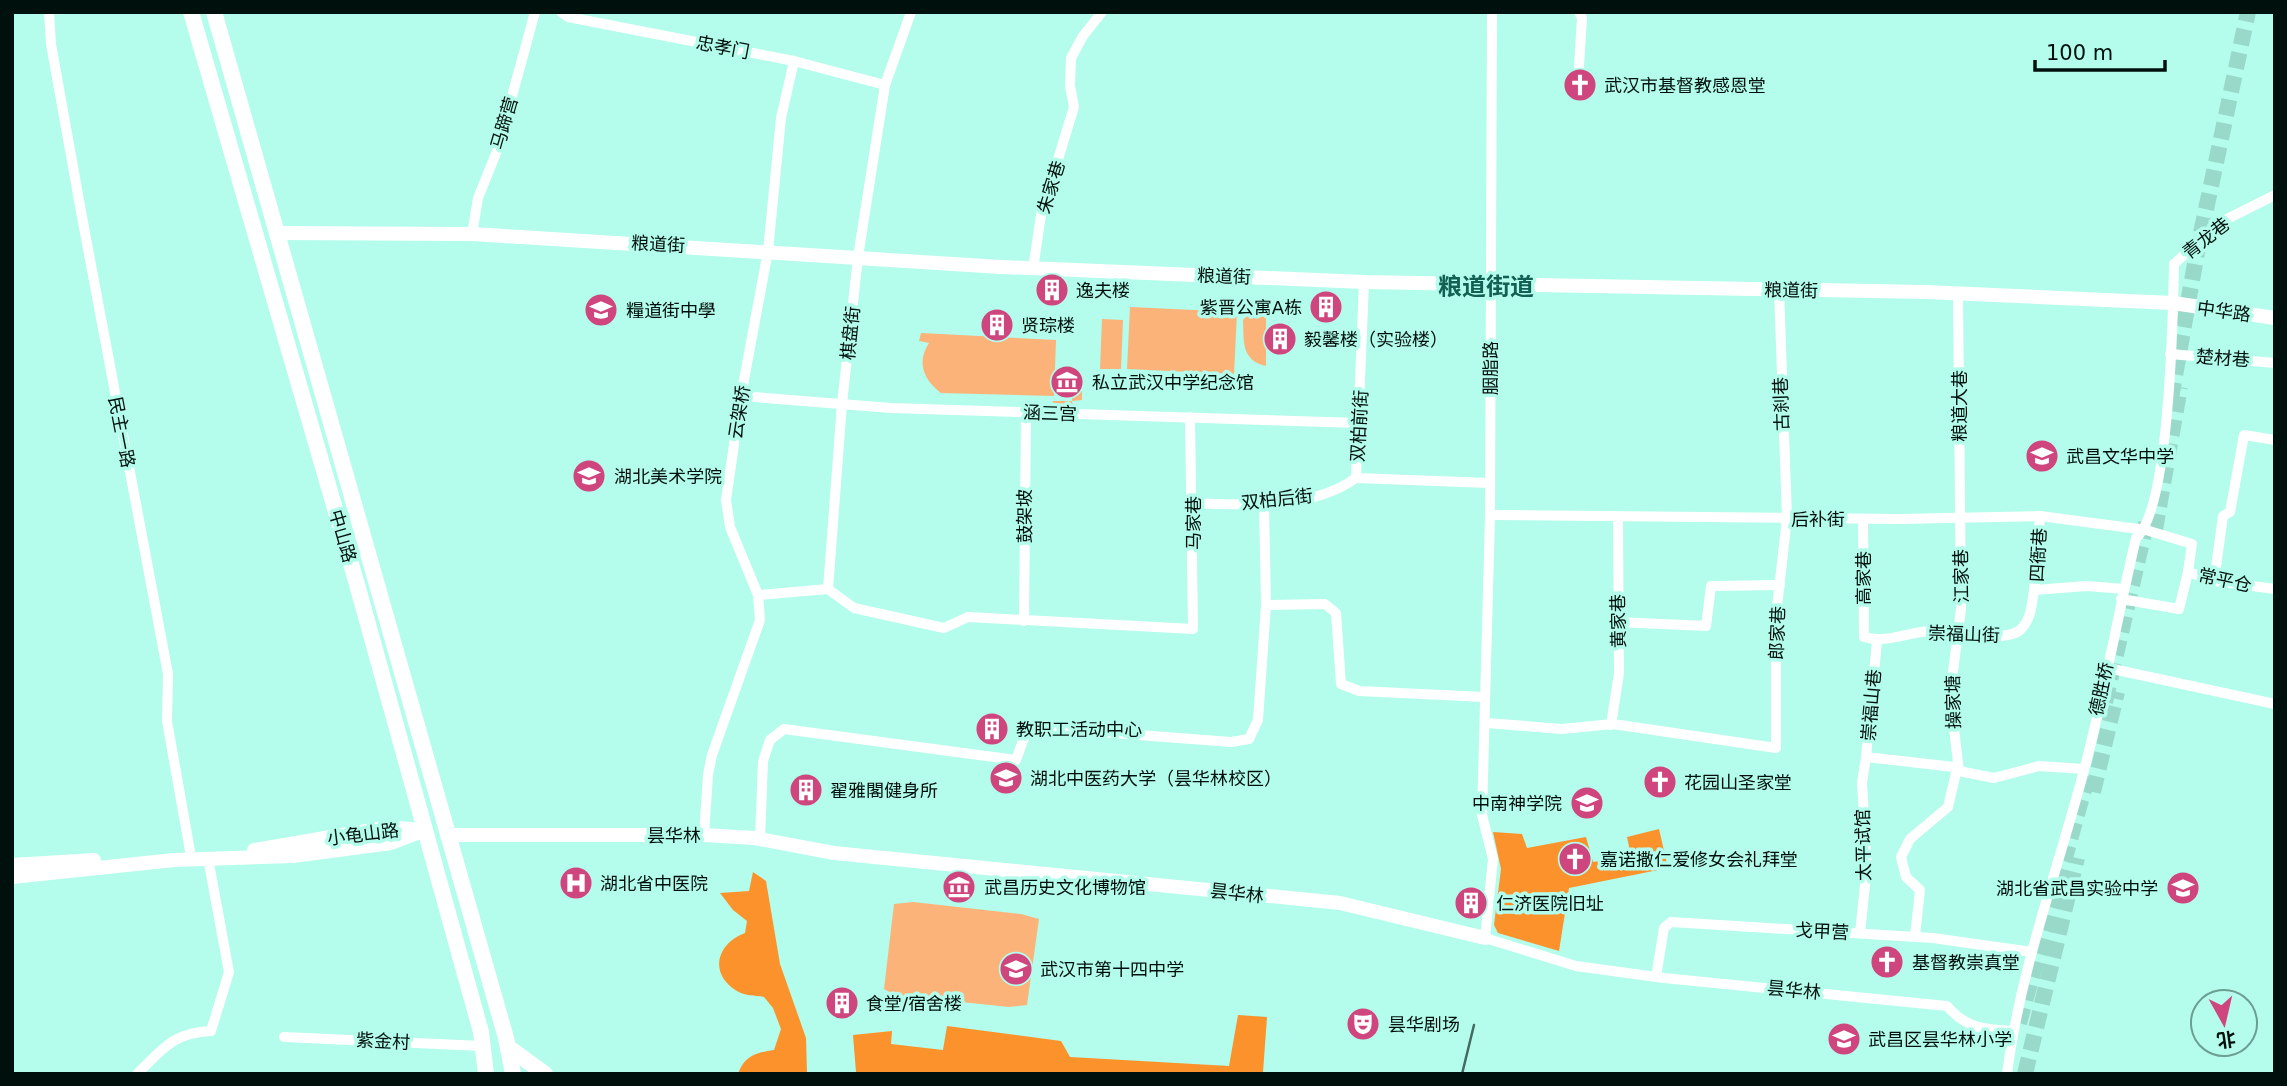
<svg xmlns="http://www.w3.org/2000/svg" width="2287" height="1086" font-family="'DejaVu Sans','Noto Sans SC',sans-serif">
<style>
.green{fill:#fcb379}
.forest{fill:#fb922b}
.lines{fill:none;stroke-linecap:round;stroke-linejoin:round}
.primary-tunnel{stroke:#99d9ca;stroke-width:16;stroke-dasharray:16 8;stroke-linecap:butt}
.street{stroke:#fff;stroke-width:10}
.secondary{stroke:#fff;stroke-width:14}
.primary{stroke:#fff;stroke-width:16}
.rail{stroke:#446a61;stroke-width:2.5}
.labels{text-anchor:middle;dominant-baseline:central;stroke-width:7;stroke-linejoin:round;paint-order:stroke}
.street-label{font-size:18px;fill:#00100c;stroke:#b4fceb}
.poi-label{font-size:18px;fill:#00100c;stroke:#b4fceb;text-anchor:start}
.district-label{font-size:24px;font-weight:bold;fill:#126053;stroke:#b4fceb}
</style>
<rect width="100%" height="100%" fill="#b4fceb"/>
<!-- green -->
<g class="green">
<polygon points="1130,307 1237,312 1234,374 1127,369"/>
<path d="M 1251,312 L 1266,312 L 1266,366 C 1241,360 1244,342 1243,320 Z"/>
<polygon points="1102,319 1123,320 1121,369 1100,369"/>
<path d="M 921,333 L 1056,340 L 1054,396 L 941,393 C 924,380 916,363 929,343 L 919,341 Z"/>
<polygon points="1073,379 1082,379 1082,400 1072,401 1074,414 1052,413 1053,401 1072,401"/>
<polygon points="913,902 1021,914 1039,919 1027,1005 1009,1007 895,995 884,989 894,904"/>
</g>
<!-- forest -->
<g class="forest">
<polygon points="1659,829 1668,868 1569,888 1559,951 1498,933 1494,925 1501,869 1493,832 1522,834 1527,848 1586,837 1593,862 1631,856 1627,837"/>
<path d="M 753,872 L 766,881 L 780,964 L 806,1038 L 807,1074 L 738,1074 C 745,1055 756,1053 774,1050 L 781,1029 L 773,1008 L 764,997 C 755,995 744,996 737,991 C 708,974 717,943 745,933 L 747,921 L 733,910 L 720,893 L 749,891 Z"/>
<polygon points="1238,1015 1267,1017 1263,1072 1280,1074 829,1074 856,1072 853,1035 892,1031 891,1044 943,1050 947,1026 1061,1041 1070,1057 1229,1066"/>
</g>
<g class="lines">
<!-- primary-tunnel -->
<g class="primary-tunnel">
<polyline points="2171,398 2198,247 2248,12"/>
<polyline points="2155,530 2180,387"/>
<polyline points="2105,702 2148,516"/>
<polyline points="2093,792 2117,692"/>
<polyline points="2019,1023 2088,775"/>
<polyline points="2025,1074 2077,858"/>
</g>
<!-- street -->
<g class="street">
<polyline points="49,12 51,44 82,217 168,674 167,721 190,851"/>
<polyline points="561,12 568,17 794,61 885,85"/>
<path d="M 1492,12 L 1490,515 L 1482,815 L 1493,859 L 1485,938 L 1576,966 L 1664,978 L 1947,1006 C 1966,1028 1984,1030 2012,1031"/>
<polyline points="1579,66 1582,18 1579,12"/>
<polyline points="472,234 478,198 497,151 535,12"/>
<polyline points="1033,269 1041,215 1074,107 1070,86 1071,58 1083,36 1102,12"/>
<polyline points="1958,293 1961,609 1950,695 1959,771"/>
<polyline points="2170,354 2275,363"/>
<polyline points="741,396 891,408 1359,423"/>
<polyline points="1356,478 1364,282"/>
<polyline points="1356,478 1490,483"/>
<path d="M 1194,503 C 1247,505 1311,510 1356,478"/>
<polyline points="1490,515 1899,519 2040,516 2146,530 2192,544 2188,572"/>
<polyline points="2040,516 2034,590 2087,586 2124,589"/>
<path d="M 1863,519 L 1864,637 C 1886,644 1910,631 1933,631 C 1953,631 2006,643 2020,630 C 2031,620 2032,604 2034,590"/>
<polyline points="2214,581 2223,516 2230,512 2244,435 2275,440"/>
<polyline points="828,589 854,608 944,628 968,617 1193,629 1190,417"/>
<polyline points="758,595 828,589 842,404 858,257 885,85 911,12"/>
<polyline points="2121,599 2179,609 2188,572 2214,581 2275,589"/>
<polyline points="1266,605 1325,604 1336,613 1341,684 1359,691 1484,697"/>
<polyline points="1024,621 1026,412"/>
<polyline points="1618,622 1706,626 1711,586 1780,585"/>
<polyline points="1877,641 1866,757 1954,767 1959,771"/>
<polyline points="2108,668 2275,704"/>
<polyline points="1487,723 1562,729 1613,724 1776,748 1776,616 1787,518 1779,289"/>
<polyline points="1611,725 1619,673 1618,517"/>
<polyline points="704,835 708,775 712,755 760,620 758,595 730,527 726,500 741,396 768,251 781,118 794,61"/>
<polyline points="760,839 763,761 770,740 784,729 1016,760 1025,735 1033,727 1231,742 1249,739 1258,720 1266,605 1264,504"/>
<polyline points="1860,933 1867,866 1862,783 1866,757"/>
<polyline points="1915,936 1920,890 1906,877 1901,857 1910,839 1948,807 1956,773 1959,771 1994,778 2039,766 2083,769"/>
<polyline points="1656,977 1664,928 1671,922 1933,938 2032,952"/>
<polyline points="284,1037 482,1046"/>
<path d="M 137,1074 C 164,1048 172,1033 211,1031 L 229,972 L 208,858"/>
<path d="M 2007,1074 C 2021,964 2061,862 2088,755 C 2106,683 2119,610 2136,538 C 2170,509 2173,314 2174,264 L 2219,223 L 2275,195"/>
</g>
<!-- secondary -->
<g class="secondary">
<polyline points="276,233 472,234 1001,267 1364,282 1926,292 2173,303 2275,318"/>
<polyline points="447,835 704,835 754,838 834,853 1340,903 1485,938"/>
<polyline points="254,850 389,827 420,830"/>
<polyline points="12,865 94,860"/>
<polyline points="12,877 174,860 293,856 391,843 425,830"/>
</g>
<!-- primary -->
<g class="primary">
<polyline points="191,12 358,588 481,1032 486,1074"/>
<polyline points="214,12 506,1038 513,1074"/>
<polyline points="508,1047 545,1074"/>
</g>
<!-- rail -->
<polyline class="rail" points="1462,1074 1474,1025"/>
</g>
<!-- icons -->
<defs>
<symbol id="church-disc" viewBox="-11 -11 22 22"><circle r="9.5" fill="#cf457d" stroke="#b4fceb"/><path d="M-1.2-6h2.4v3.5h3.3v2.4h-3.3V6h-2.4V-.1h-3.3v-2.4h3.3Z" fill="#fff"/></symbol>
<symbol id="building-disc" viewBox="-11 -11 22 22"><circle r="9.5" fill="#cf457d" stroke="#b4fceb"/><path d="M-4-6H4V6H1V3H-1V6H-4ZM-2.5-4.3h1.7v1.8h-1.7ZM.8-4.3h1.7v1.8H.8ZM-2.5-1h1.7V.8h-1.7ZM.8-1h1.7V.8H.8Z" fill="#fff"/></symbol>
<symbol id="school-disc" viewBox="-11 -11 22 22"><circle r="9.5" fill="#cf457d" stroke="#b4fceb"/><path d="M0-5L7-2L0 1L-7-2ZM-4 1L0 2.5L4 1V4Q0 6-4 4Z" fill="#fff"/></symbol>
<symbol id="museum-disc" viewBox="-11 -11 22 22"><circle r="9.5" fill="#cf457d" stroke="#b4fceb"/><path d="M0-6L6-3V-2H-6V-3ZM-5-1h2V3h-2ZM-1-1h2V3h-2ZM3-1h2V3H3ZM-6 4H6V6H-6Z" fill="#fff"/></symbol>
<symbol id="university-disc" viewBox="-11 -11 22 22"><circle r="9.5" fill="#cf457d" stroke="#b4fceb"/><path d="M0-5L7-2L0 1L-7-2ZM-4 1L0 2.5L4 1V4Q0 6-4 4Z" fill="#fff"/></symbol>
<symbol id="hospital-disc" viewBox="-11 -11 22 22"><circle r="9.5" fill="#cf457d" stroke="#b4fceb"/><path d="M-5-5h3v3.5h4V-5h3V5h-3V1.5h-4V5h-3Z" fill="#fff"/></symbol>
<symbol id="theatre-disc" viewBox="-11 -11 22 22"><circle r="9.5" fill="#cf457d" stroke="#b4fceb"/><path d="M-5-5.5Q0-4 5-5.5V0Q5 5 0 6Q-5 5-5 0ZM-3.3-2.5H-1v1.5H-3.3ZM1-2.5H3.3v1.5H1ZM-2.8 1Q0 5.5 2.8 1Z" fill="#fff"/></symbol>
</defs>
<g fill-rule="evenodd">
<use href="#church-disc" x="1561" y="66" width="38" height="38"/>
<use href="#building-disc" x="1033" y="271" width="38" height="38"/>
<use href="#building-disc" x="1307" y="288" width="38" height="38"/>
<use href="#school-disc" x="582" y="291" width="38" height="38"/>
<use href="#building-disc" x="978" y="306" width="38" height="38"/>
<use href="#building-disc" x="1261" y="320" width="38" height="38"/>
<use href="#museum-disc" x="1048" y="363" width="38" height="38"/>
<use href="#school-disc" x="2023" y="437" width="38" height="38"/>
<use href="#university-disc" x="570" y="457" width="38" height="38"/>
<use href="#building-disc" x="973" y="710" width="38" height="38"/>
<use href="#university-disc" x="987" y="759" width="38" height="38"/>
<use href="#church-disc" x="1641" y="763" width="38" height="38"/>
<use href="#building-disc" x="787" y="771" width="38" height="38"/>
<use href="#school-disc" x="1568" y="784" width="38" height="38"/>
<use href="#church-disc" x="1556" y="840" width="38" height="38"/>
<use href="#hospital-disc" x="557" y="864" width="38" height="38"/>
<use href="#museum-disc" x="940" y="868" width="38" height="38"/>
<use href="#school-disc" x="2164" y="869" width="38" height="38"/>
<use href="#building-disc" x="1452" y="884" width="38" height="38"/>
<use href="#church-disc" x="1868" y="943" width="38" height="38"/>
<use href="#school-disc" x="997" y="950" width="38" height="38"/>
<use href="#building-disc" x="823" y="984" width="38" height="38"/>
<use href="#theatre-disc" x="1344" y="1005" width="38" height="38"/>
<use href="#school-disc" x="1825" y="1020" width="38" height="38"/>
</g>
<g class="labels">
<!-- street labels -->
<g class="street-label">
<text transform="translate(723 47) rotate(11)">忠孝门</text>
<text transform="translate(504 123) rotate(-74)">马蹄营</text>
<text transform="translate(1051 187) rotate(-73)">朱家巷</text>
<text transform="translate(2206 238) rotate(-38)">青龙巷</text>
<text transform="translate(658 244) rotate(3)">粮道街</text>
<text transform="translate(1224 276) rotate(2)">粮道街</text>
<text transform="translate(1791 290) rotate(1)">粮道街</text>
<text transform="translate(2224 311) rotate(8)">中华路</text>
<text transform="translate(850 333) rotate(-84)">棋盘街</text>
<text transform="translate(2223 358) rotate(4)">楚材巷</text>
<text transform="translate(1490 368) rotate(-90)">胭脂路</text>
<text transform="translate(1781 404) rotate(-92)">古刹巷</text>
<text transform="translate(1959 406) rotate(-90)">粮道大巷</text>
<text transform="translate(739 412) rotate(-81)">云架桥</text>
<text transform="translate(1050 413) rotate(2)">涵三宫</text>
<text transform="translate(1359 426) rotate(-87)">双柏前街</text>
<text transform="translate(122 432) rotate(79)">民主一路</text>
<text transform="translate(1277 499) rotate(-6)">双柏后街</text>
<text transform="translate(1024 516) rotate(-90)">鼓架坡</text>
<text x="1818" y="519">后补街</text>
<text transform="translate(1193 523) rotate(-90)">马家巷</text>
<text transform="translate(343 536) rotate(74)">中山路</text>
<text transform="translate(2038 555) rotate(-87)">四衙巷</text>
<text transform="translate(1961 576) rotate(-91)">江家巷</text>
<text transform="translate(1863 578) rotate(-90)">高家巷</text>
<text transform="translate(2225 580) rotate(12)">常平仓</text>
<text transform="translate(1618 621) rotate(-91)">黄家巷</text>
<text transform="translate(1777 633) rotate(-88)">郎家巷</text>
<text transform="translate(1964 634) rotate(2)">崇福山街</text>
<text transform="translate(2101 689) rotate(-78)">德胜桥</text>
<text transform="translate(1953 702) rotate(-91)">操家塘</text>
<text transform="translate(1871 705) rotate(-85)">崇福山巷</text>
<text transform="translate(363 834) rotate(-7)">小龟山路</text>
<text x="674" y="835">昙华林</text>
<text transform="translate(1863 845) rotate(-91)">太平试馆</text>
<text transform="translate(1237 893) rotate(6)">昙华林</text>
<text transform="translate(1822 931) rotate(3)">戈甲营</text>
<text transform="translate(1794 990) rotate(5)">昙华林</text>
<text transform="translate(383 1041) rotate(3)">紫金村</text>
</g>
<!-- poi labels -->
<g class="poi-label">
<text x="1604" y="85">武汉市基督教感恩堂</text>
<text x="1076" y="290">逸夫楼</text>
<text x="1302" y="307" text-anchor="end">紫晋公寓A栋</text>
<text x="626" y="310">糧道街中學</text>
<text x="1021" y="325">贤琮楼</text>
<text x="1304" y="339">毅馨楼（实验楼）</text>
<text x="1092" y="382">私立武汉中学纪念馆</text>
<text x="2066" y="456">武昌文华中学</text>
<text x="614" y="476">湖北美术学院</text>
<text x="1016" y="729">教职工活动中心</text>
<text x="1030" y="778">湖北中医药大学（昙华林校区）</text>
<text x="1684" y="782">花园山圣家堂</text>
<text x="830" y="790">翟雅閣健身所</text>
<text x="1562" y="803" text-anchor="end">中南神学院</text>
<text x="1600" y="859">嘉诺撒仁爱修女会礼拜堂</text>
<text x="600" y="883">湖北省中医院</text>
<text x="984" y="887">武昌历史文化博物馆</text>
<text x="2158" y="888" text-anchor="end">湖北省武昌实验中学</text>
<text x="1496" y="903">仁济医院旧址</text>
<text x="1912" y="962">基督教崇真堂</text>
<text x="1040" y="969">武汉市第十四中学</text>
<text x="866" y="1003">食堂/宿舍楼</text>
<text x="1388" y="1024">昙华剧场</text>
<text x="1868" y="1039">武昌区昙华林小学</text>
</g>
<!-- district labels -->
<g class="district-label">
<text x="1486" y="287">粮道街道</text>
</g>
</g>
<!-- border -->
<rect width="2287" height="1086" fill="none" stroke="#00100c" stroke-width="28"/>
<!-- north arrow -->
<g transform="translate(2224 1023) rotate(172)"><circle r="33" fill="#b4fceb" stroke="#6c9e92" stroke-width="2"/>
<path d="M0-5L12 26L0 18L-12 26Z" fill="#cf457d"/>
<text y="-10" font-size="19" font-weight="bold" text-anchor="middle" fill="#00100c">北</text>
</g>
<!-- scale -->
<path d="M2035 60v10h130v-10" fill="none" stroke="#00100c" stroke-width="3.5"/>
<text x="2046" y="60" font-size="21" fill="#00100c" stroke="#b4fceb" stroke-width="5" paint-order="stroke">100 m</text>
</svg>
